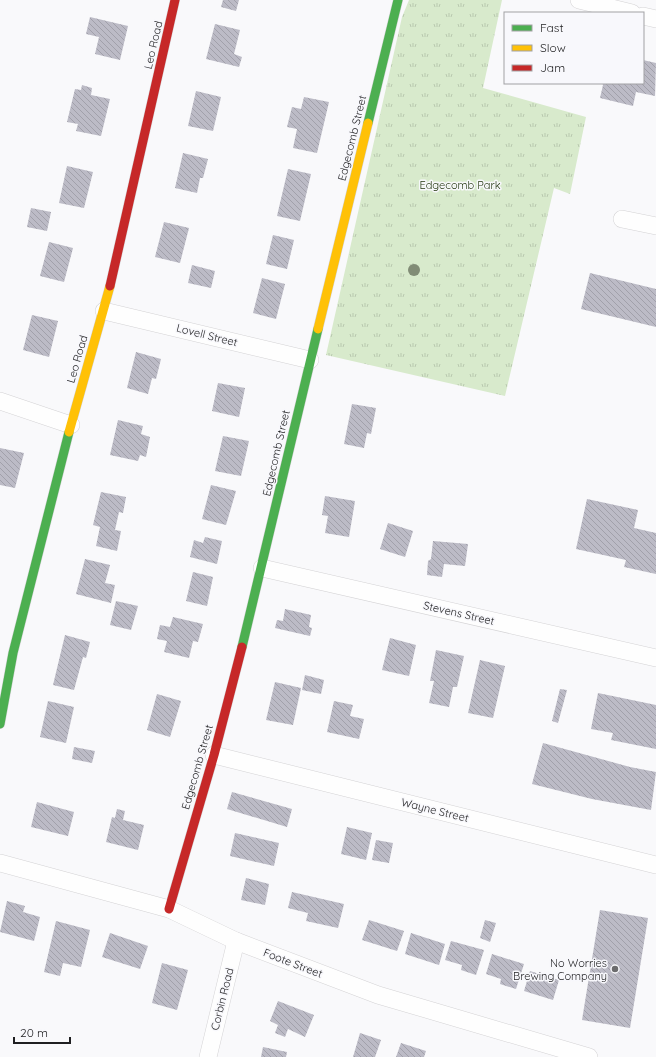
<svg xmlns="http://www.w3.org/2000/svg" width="656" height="1057" font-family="Quicksand,sans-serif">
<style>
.park{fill:url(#park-tufts)}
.building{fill:url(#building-back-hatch)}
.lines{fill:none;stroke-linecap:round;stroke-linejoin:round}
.street-casing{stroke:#d4d3d5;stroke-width:18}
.fast-casing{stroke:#d4d3d5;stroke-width:10}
.slow-casing{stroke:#d4d3d5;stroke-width:10}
.jam-casing{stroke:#d4d3d5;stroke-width:10}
.street{stroke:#fefefe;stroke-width:17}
.fast{stroke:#4caf50;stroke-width:9}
.slow{stroke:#ffc107;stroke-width:9}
.jam{stroke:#c62828;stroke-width:9}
.tree{fill:#818c76}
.poi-dot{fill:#6b6b6d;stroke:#f8f8fc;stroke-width:1.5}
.labels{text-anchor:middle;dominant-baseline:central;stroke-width:3;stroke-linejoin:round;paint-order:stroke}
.street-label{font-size:11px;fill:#1f1f21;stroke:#f8f8fc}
.park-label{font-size:11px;fill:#1e330a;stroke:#f8f8fc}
.poi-label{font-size:11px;fill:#1f1f21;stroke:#f8f8fc;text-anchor:end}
</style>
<defs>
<pattern id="park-tufts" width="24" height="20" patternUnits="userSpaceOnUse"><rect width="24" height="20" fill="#d8eacc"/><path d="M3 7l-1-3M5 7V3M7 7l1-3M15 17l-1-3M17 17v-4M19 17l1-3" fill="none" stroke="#b9c8af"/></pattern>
<pattern id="building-back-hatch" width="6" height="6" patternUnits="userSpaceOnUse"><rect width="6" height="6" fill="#bcbbc6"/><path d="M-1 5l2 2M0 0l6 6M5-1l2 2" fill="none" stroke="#a1a0aa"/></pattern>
</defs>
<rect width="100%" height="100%" fill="#f9f9fb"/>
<!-- park -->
<polygon class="park" points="409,0 502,0 483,88 586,117 570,194 554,188 505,396 326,355 402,17"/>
<!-- building -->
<g class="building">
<polygon points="223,0 239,0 236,11 221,7"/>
<polygon points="90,17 128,26 120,60 95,54 99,37 86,34"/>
<polygon points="215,24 240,30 234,54 242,57 239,67 206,59"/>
<polygon points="643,60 656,63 655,96 636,92 633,106 600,98 603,85 602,83 643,83"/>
<polygon points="82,85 92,88 91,95 110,99 101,136 76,131 78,124 67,122 75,89 81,90"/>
<polygon points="196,91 221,97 213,131 188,126"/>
<polygon points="304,97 329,102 317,153 293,148 297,129 287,127 292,107 301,109"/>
<polygon points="183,153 208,159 203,178 200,178 197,193 175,188"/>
<polygon points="67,166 93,172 84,208 59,203"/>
<polygon points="288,169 311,174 300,221 277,216"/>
<polygon points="31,208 51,212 47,231 27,227"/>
<polygon points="164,222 189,228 180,263 155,257"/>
<polygon points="273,235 294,240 287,269 266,264"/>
<polygon points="49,242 73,248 64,282 40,276"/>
<polygon points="192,265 215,271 211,288 188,283"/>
<polygon points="590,273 656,289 656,327 581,309"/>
<polygon points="262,278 285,284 276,319 253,313"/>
<polygon points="32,315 58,321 49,357 23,350"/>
<polygon points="136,352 161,359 156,379 152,378 148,394 127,388"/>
<polygon points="218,383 245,388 239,417 212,411"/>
<polygon points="352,404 376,408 371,434 367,433 364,448 344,444"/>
<polygon points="118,420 143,426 141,434 150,437 146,457 140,455 138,461 110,455"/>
<polygon points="223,436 249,441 241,476 215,471"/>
<polygon points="0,448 24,453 15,488 0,485"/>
<polygon points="211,485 236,491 226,525 202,519"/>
<polygon points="101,492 126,497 123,513 119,512 115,530 121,531 117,551 96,546 100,527 93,525"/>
<polygon points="325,496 355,501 349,537 325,533 328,516 322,515"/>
<polygon points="587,499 638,510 634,528 656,533 656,574 624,567 626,560 576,549"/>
<polygon points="388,523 413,531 405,557 380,549"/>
<polygon points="205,537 222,541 217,564 190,557 194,540 203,543"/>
<polygon points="433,541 468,544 465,566 444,564 442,577 427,575 428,561 431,559"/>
<polygon points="85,559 110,565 105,583 115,585 111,603 76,594"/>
<polygon points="193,572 213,577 207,606 186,601"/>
<polygon points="116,601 138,606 131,630 110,625"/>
<polygon points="285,609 311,615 309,627 312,628 310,636 275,628 277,620 283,621"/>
<polygon points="173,617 203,624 198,642 193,641 189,658 164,652 167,641 157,639 160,625 170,627"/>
<polygon points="65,635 90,642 86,658 83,657 74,690 53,685"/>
<polygon points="390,638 416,645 409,676 382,670"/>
<polygon points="436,650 464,656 457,687 453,687 449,707 429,703 434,681 430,681"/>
<polygon points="480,660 505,666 493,718 468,713"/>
<polygon points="305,675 324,680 321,694 302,690"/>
<polygon points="275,682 301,688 293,725 266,720"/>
<polygon points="560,689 567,690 558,723 552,721"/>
<polygon points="598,693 656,705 656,749 611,740 613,733 591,729"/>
<polygon points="157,694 181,701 170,737 147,730"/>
<polygon points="48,701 74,707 66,743 40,737"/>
<polygon points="334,701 353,705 350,716 364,719 359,739 327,732"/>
<polygon points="543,743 630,767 656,772 651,810 592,799 532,784"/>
<polygon points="74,747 95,751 92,763 72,759"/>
<polygon points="232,792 292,809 287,827 227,809"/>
<polygon points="37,802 74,812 68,836 31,827"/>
<polygon points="117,809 125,811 123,820 144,825 138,850 106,842 112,817 115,818"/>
<polygon points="347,827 372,833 366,860 341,854"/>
<polygon points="235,833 279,843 274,866 230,856"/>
<polygon points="376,840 393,843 389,863 372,860"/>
<polygon points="246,878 269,884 265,905 241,900"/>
<polygon points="292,892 344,904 338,928 306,921 308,913 288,908"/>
<polygon points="7,901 25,906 23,912 40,917 34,941 0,932"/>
<polygon points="600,910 648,918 630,1028 582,1020"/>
<polygon points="369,920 404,931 397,951 362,940"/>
<polygon points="485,920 496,923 490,942 480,938"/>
<polygon points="56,921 90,930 81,967 63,963 60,976 44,972"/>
<polygon points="110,933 148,946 140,969 102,957"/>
<polygon points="411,933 445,944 439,965 405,954"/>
<polygon points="451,941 484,950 476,975 461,970 462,965 445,960"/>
<polygon points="492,954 524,964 516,989 500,984 501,979 486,974"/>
<polygon points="162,963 188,970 177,1010 152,1003"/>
<polygon points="530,971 559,980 553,1000 524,991"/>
<polygon points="278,1001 314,1015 305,1037 288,1029 285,1037 275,1033 278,1025 270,1021"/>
<polygon points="360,1033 381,1040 375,1057 353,1057"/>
<polygon points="401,1043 426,1051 424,1057 396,1057"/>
<polygon points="263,1047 287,1052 286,1057 261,1057"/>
</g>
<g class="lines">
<defs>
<g id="street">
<polyline points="579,0 632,13"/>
<polyline points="643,16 656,19"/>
<polyline points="622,219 656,226"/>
<polyline points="104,311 310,360"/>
<polyline points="0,401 71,425"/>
<polyline points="262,568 656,658"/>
<polyline points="214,755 656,865"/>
<polyline points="0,863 169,909 236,941 378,995 589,1057"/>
<polyline points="208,1057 236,941"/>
</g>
<g id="fast">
<polyline points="368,123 398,0"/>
<polyline points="242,647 318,329"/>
<polyline points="0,724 13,653 69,432"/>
</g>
<g id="slow">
<polyline points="318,329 368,123"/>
<polyline points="69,432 110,286"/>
</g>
<g id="jam">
<polyline points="110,286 175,0"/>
<polyline points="169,909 214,755 242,647"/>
</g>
</defs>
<!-- street casing -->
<use href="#street" class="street-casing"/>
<!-- fast casing -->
<use href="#fast" class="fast-casing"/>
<!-- slow casing -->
<use href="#slow" class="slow-casing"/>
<!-- jam casing -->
<use href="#jam" class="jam-casing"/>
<!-- street -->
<use href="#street" class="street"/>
<!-- fast -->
<use href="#fast" class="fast"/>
<!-- slow -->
<use href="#slow" class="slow"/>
<!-- jam -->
<use href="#jam" class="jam"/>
</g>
<!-- trees -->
<circle class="tree" cx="414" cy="270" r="6"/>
<!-- markers -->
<circle class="poi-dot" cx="615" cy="969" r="4"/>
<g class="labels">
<!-- street labels -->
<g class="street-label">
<text transform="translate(153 45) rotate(-77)">Leo Road</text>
<text transform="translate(352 138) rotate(-76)">Edgecomb Street</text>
<text transform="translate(207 335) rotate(14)">Lovell Street</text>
<text transform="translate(77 359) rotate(-74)">Leo Road</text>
<text transform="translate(276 453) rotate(-77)">Edgecomb Street</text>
<text transform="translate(459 613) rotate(13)">Stevens Street</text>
<text transform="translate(197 767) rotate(-74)">Edgecomb Street</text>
<text transform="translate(435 810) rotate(14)">Wayne Street</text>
<text transform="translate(293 963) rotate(21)">Foote Street</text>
<text transform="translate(222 999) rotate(-76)">Corbin Road</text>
</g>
<!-- park labels -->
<g class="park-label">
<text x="460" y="185">Edgecomb Park</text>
</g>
<!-- poi labels -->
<g class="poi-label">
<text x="607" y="963">No Worries<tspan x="607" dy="13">Brewing Company</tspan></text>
</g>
</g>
<!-- legend -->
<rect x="504" y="12" width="140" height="72" fill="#f8f8fc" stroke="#a1a1a4"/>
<rect x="512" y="25" width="20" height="6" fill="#4caf50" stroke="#a1a1a4"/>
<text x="540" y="32" font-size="12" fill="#1f1f21">Fast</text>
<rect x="512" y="45" width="20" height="6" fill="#ffc107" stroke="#a1a1a4"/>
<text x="540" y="52" font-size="12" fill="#1f1f21">Slow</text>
<rect x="512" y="65" width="20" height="6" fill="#c62828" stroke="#a1a1a4"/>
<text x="540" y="72" font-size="12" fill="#1f1f21">Jam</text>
<!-- scale -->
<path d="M14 1037v6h56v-6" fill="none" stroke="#1f1f21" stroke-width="2"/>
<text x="20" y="1037" font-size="12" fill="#1f1f21" stroke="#f8f8fc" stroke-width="3" paint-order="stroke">20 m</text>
</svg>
